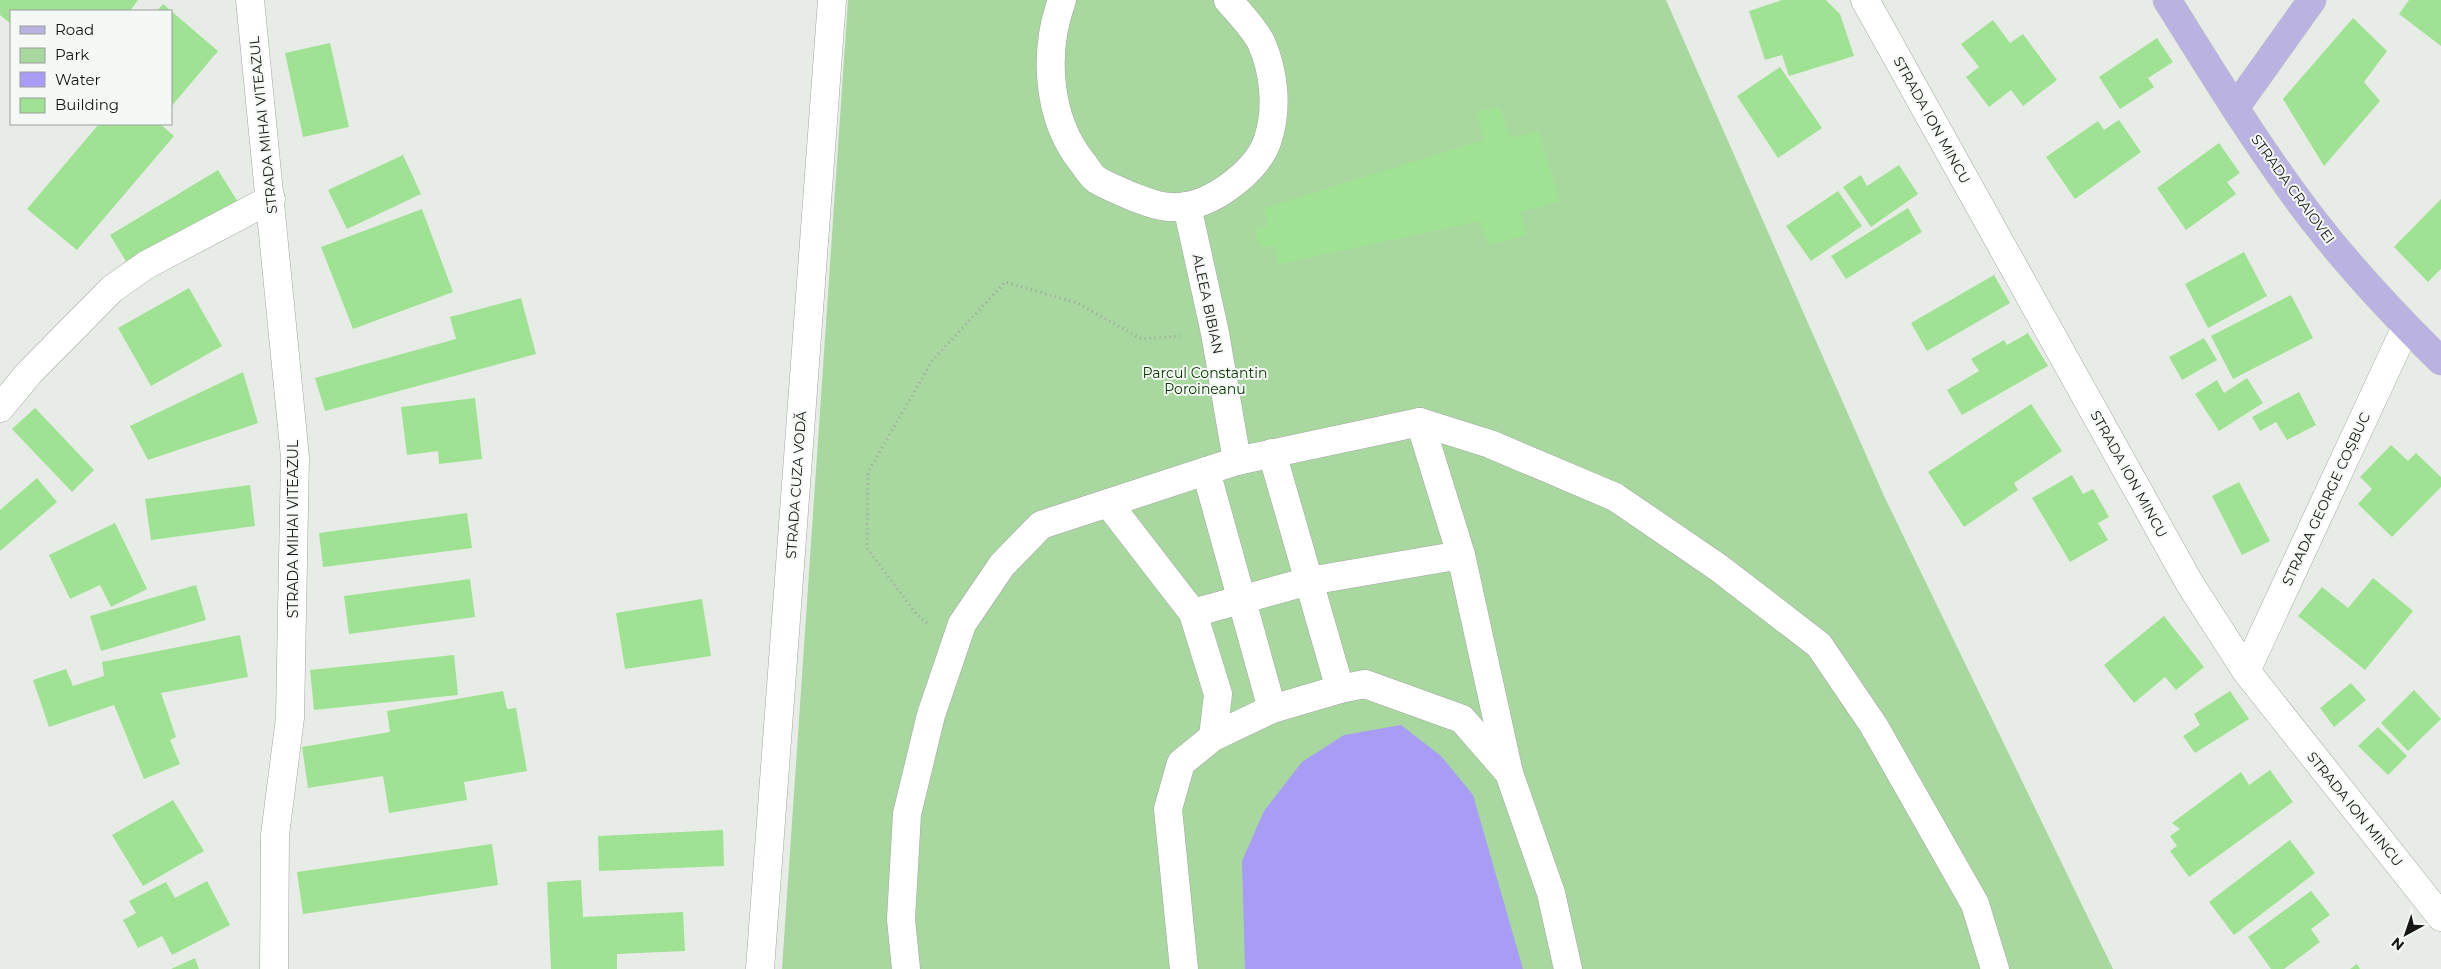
<svg xmlns="http://www.w3.org/2000/svg" width="2441" height="969" font-family="Montserrat,sans-serif">
<style>
.green{fill:#a8d89f}
.water{fill:#a89cf4}
.building{fill:#a0e293}
.lines{fill:none;stroke-linecap:round;stroke-linejoin:round}
.street-casing{stroke:#a3a7a2;stroke-width:29}
.primary-casing{stroke:#c7c7c7;stroke-width:29}
.path{stroke:#a0a39f;stroke-width:3;stroke-dasharray:1 4;stroke-linecap:butt}
.street{stroke:#fff;stroke-width:28}
.primary{stroke:#bab3e2;stroke-width:28}
.labels{text-anchor:middle;dominant-baseline:central;stroke-width:4;stroke-linejoin:round;paint-order:stroke}
.street-label{font-size:14px;fill:#151615;stroke:#f5f9f5}
.park-label{font-size:14px;fill:#093601;stroke:#f5f9f5}
</style>
<rect width="100%" height="100%" fill="#e8ece7"/>
<polygon class="green" points="848,0 1666,0 1885,498 2113,969 782,969"/>
<polygon class="water" points="1401,725 1441,756 1473,795 1523,969 1245,969 1242,861 1264,811 1302,762 1344,735"/>
<g class="building">
<polygon points="0,0 138,0 130,11 11,11 11,24 0,15"/>
<polygon points="1782,0 1826,0 1840,14 1854,56 1789,76 1782,55 1765,60 1749,11"/>
<polygon points="2409,0 2441,0 2441,46 2399,14"/>
<polygon points="163,4 218,51 171,107 171,11 157,11"/>
<polygon points="2353,18 2387,51 2364,82 2380,101 2324,166 2283,99"/>
<polygon points="1993,20 2010,43 2023,34 2057,80 2023,106 2011,90 1989,107 1966,77 1979,67 1961,44"/>
<polygon points="2157,38 2173,62 2148,78 2154,87 2120,109 2099,77"/>
<polygon points="330,43 349,127 303,137 285,53"/>
<polygon points="1780,67 1822,128 1778,158 1737,96"/>
<polygon points="1500,107 1510,138 1538,131 1560,201 1521,212 1526,235 1488,245 1480,221 1279,264 1275,246 1261,248 1255,229 1268,225 1264,208 1484,140 1476,112"/>
<polygon points="2119,120 2141,152 2075,199 2046,157 2098,121 2104,130"/>
<polygon points="99,124 160,124 174,136 77,250 27,209"/>
<polygon points="2219,143 2240,173 2227,182 2236,194 2186,230 2157,188"/>
<polygon points="403,155 421,194 347,229 328,190"/>
<polygon points="1899,165 1918,194 1871,227 1843,187 1861,175 1867,186"/>
<polygon points="218,170 238,202 130,268 110,235"/>
<polygon points="1838,191 1862,226 1811,261 1786,226"/>
<polygon points="2441,199 2441,269 2428,282 2394,247"/>
<polygon points="1908,208 1922,232 1846,279 1831,256"/>
<polygon points="422,209 453,292 353,329 321,247"/>
<polygon points="2244,252 2267,296 2208,328 2185,284"/>
<polygon points="1994,275 2010,303 1927,351 1911,323"/>
<polygon points="189,288 222,346 151,386 118,328"/>
<polygon points="2291,295 2313,338 2233,379 2211,336"/>
<polygon points="521,298 536,354 325,411 315,378 456,339 450,317"/>
<polygon points="2028,333 2048,366 1962,415 1947,390 1979,371 1971,359 2004,340 2007,345"/>
<polygon points="2204,338 2217,360 2182,380 2169,357"/>
<polygon points="243,372 258,423 148,460 130,426"/>
<polygon points="2247,378 2263,403 2219,431 2195,394 2217,380 2224,393"/>
<polygon points="2299,392 2316,425 2287,440 2276,422 2260,431 2252,417"/>
<polygon points="475,398 482,459 439,464 438,451 407,455 401,407"/>
<polygon points="2031,404 2062,451 2014,483 2018,490 1964,527 1928,472"/>
<polygon points="35,408 94,470 72,492 12,429"/>
<polygon points="2391,445 2408,461 2416,453 2441,477 2441,487 2392,537 2358,504 2372,489 2360,477"/>
<polygon points="2072,475 2083,494 2093,489 2109,517 2098,523 2108,540 2070,562 2032,498"/>
<polygon points="37,478 57,502 0,551 0,510"/>
<polygon points="2239,482 2270,541 2242,555 2212,496"/>
<polygon points="250,485 255,526 151,540 145,499"/>
<polygon points="467,513 472,548 323,567 319,533"/>
<polygon points="115,523 147,589 111,607 100,585 70,599 49,555"/>
<polygon points="2373,578 2413,611 2365,670 2298,616 2322,587 2348,608"/>
<polygon points="470,579 475,617 349,634 344,596"/>
<polygon points="196,585 206,620 101,651 90,616"/>
<polygon points="702,599 711,656 625,669 616,613"/>
<polygon points="2164,616 2204,667 2176,690 2165,677 2134,703 2104,665"/>
<polygon points="240,635 248,677 161,693 176,737 170,740 180,764 144,779 114,705 49,727 33,680 66,669 73,686 104,676 102,662"/>
<polygon points="454,655 458,695 314,710 310,670"/>
<polygon points="2351,683 2366,700 2334,727 2320,708"/>
<polygon points="2414,690 2441,719 2408,751 2381,723"/>
<polygon points="503,691 507,709 516,708 527,771 464,782 467,800 389,813 383,776 308,788 302,747 390,732 387,711"/>
<polygon points="2230,691 2249,719 2195,753 2183,736 2200,725 2194,714"/>
<polygon points="2378,727 2407,756 2388,775 2358,746"/>
<polygon points="2270,770 2293,802 2189,877 2170,851 2177,846 2170,836 2180,829 2172,823 2241,772 2249,785"/>
<polygon points="173,800 204,851 143,886 112,835"/>
<polygon points="723,830 724,866 599,871 598,836"/>
<polygon points="2290,840 2315,873 2234,935 2209,902"/>
<polygon points="492,844 498,885 303,914 297,872"/>
<polygon points="581,880 583,917 683,912 685,951 617,954 617,969 551,969 547,882"/>
<polygon points="207,881 230,925 172,955 162,936 138,948 123,920 136,913 129,901 166,882 175,898"/>
<polygon points="2311,891 2330,915 2311,929 2320,942 2284,969 2271,969 2248,937"/>
<polygon points="195,958 199,969 171,969"/>
<polygon points="2357,964 2360,969 2350,969"/>
</g>
<g class="lines">
<defs>
<g id="street">
<polyline points="250,0 295,457 290,718 275,835 274,969"/>
<path d="M1062,0C1043,52 1047,118 1082,162C1087,168 1091,176 1097,180C1107,186 1120,191 1131,196C1149,203 1166,210 1186,206C1217,201 1259,169 1268,139C1278,108 1274,71 1261,42C1253,27 1239,13 1228,0"/>
<polyline points="1865,0 2190,584 2246,671 2441,917"/>
<polyline points="1187,206 1215,333 1237,461"/>
<polyline points="0,408 29,373 112,289 146,265 271,199"/>
<polyline points="1420,422 1461,555"/>
<polyline points="1272,453 1340,689"/>
<polyline points="1108,503 1193,613"/>
<polyline points="2246,671 2406,327"/>
<polyline points="1272,709 1340,689 1365,684 1462,719 1509,773 1551,893 1568,969"/>
<polyline points="1213,737 1218,694 1193,613 1309,581 1461,555 1509,773"/>
<polyline points="760,969 832,0"/>
<polyline points="906,969 901,919 907,814 931,715 962,624 1002,565 1041,525 1206,471"/>
<polyline points="1184,969 1168,809 1181,763 1213,737 1272,709 1206,471 1237,461 1420,422 1490,444 1615,497 1719,568 1819,645 1874,726 1975,904 1995,969"/>
</g>
<g id="primary">
<path d="M2167,0C2214,75 2260,151 2314,221C2353,271 2396,317 2441,361"/>
<polyline points="2235,108 2312,0"/>
</g>
</defs>
<use href="#street" class="street-casing"/>
<use href="#primary" class="primary-casing"/>
<polyline class="path" points="927,623 917,615 867,548 868,472 932,361 1005,282 1077,303 1142,339 1180,336"/>
<use href="#street" class="street"/>
<use href="#primary" class="primary"/>
</g>
<g class="labels">
<g class="street-label">
<text transform="translate(1932 120) rotate(61)">STRADA ION MINCU</text>
<text transform="translate(263 125) rotate(-96)">STRADA MIHAI VITEAZUL</text>
<text transform="translate(2293 189) rotate(54)">STRADA CRAIOVEI</text>
<text transform="translate(1208 304) rotate(78)">ALEEA BIBIAN</text>
<text transform="translate(2129 474) rotate(61)">STRADA ION MINCU</text>
<text transform="translate(796 485) rotate(-86)">STRADA CUZA VODĂ</text>
<text transform="translate(2326 499) rotate(-65)">STRADA GEORGE COȘBUC</text>
<text transform="translate(293 529) rotate(-90)">STRADA MIHAI VITEAZUL</text>
<text transform="translate(2355 809) rotate(51)">STRADA ION MINCU</text>
</g>
<g class="park-label">
<text x="1205" y="373">Parcul Constantin<tspan x="1205" dy="16">Poroineanu</tspan></text>
</g>
</g>
<rect x="10" y="10" width="162" height="115" fill="#f5f9f5" stroke="#9b9e9b"/>
<rect x="20" y="26" width="25" height="8" fill="#bab3e2" stroke="#9b9e9b"/>
<text x="55" y="35" font-size="15" fill="#151615">Road</text>
<rect x="20" y="48" width="25" height="15" fill="#a8d89f" stroke="#9b9e9b"/>
<text x="55" y="60" font-size="15" fill="#151615">Park</text>
<rect x="20" y="72" width="25" height="15" fill="#a89cf4" stroke="#9b9e9b"/>
<text x="55" y="85" font-size="15" fill="#151615">Water</text>
<rect x="20" y="98" width="25" height="15" fill="#a0e293" stroke="#9b9e9b"/>
<text x="55" y="110" font-size="15" fill="#151615">Building</text>
<g transform="translate(2406 934) rotate(220)" stroke="#f5f9f5" stroke-width="4" paint-order="stroke">
<path d="M0-4L9 19L0 12L-9 19Z" fill="#151615"/>
<text y="-8" font-size="14" font-weight="bold" text-anchor="middle" fill="#151615">N</text>
</g>
</svg>
